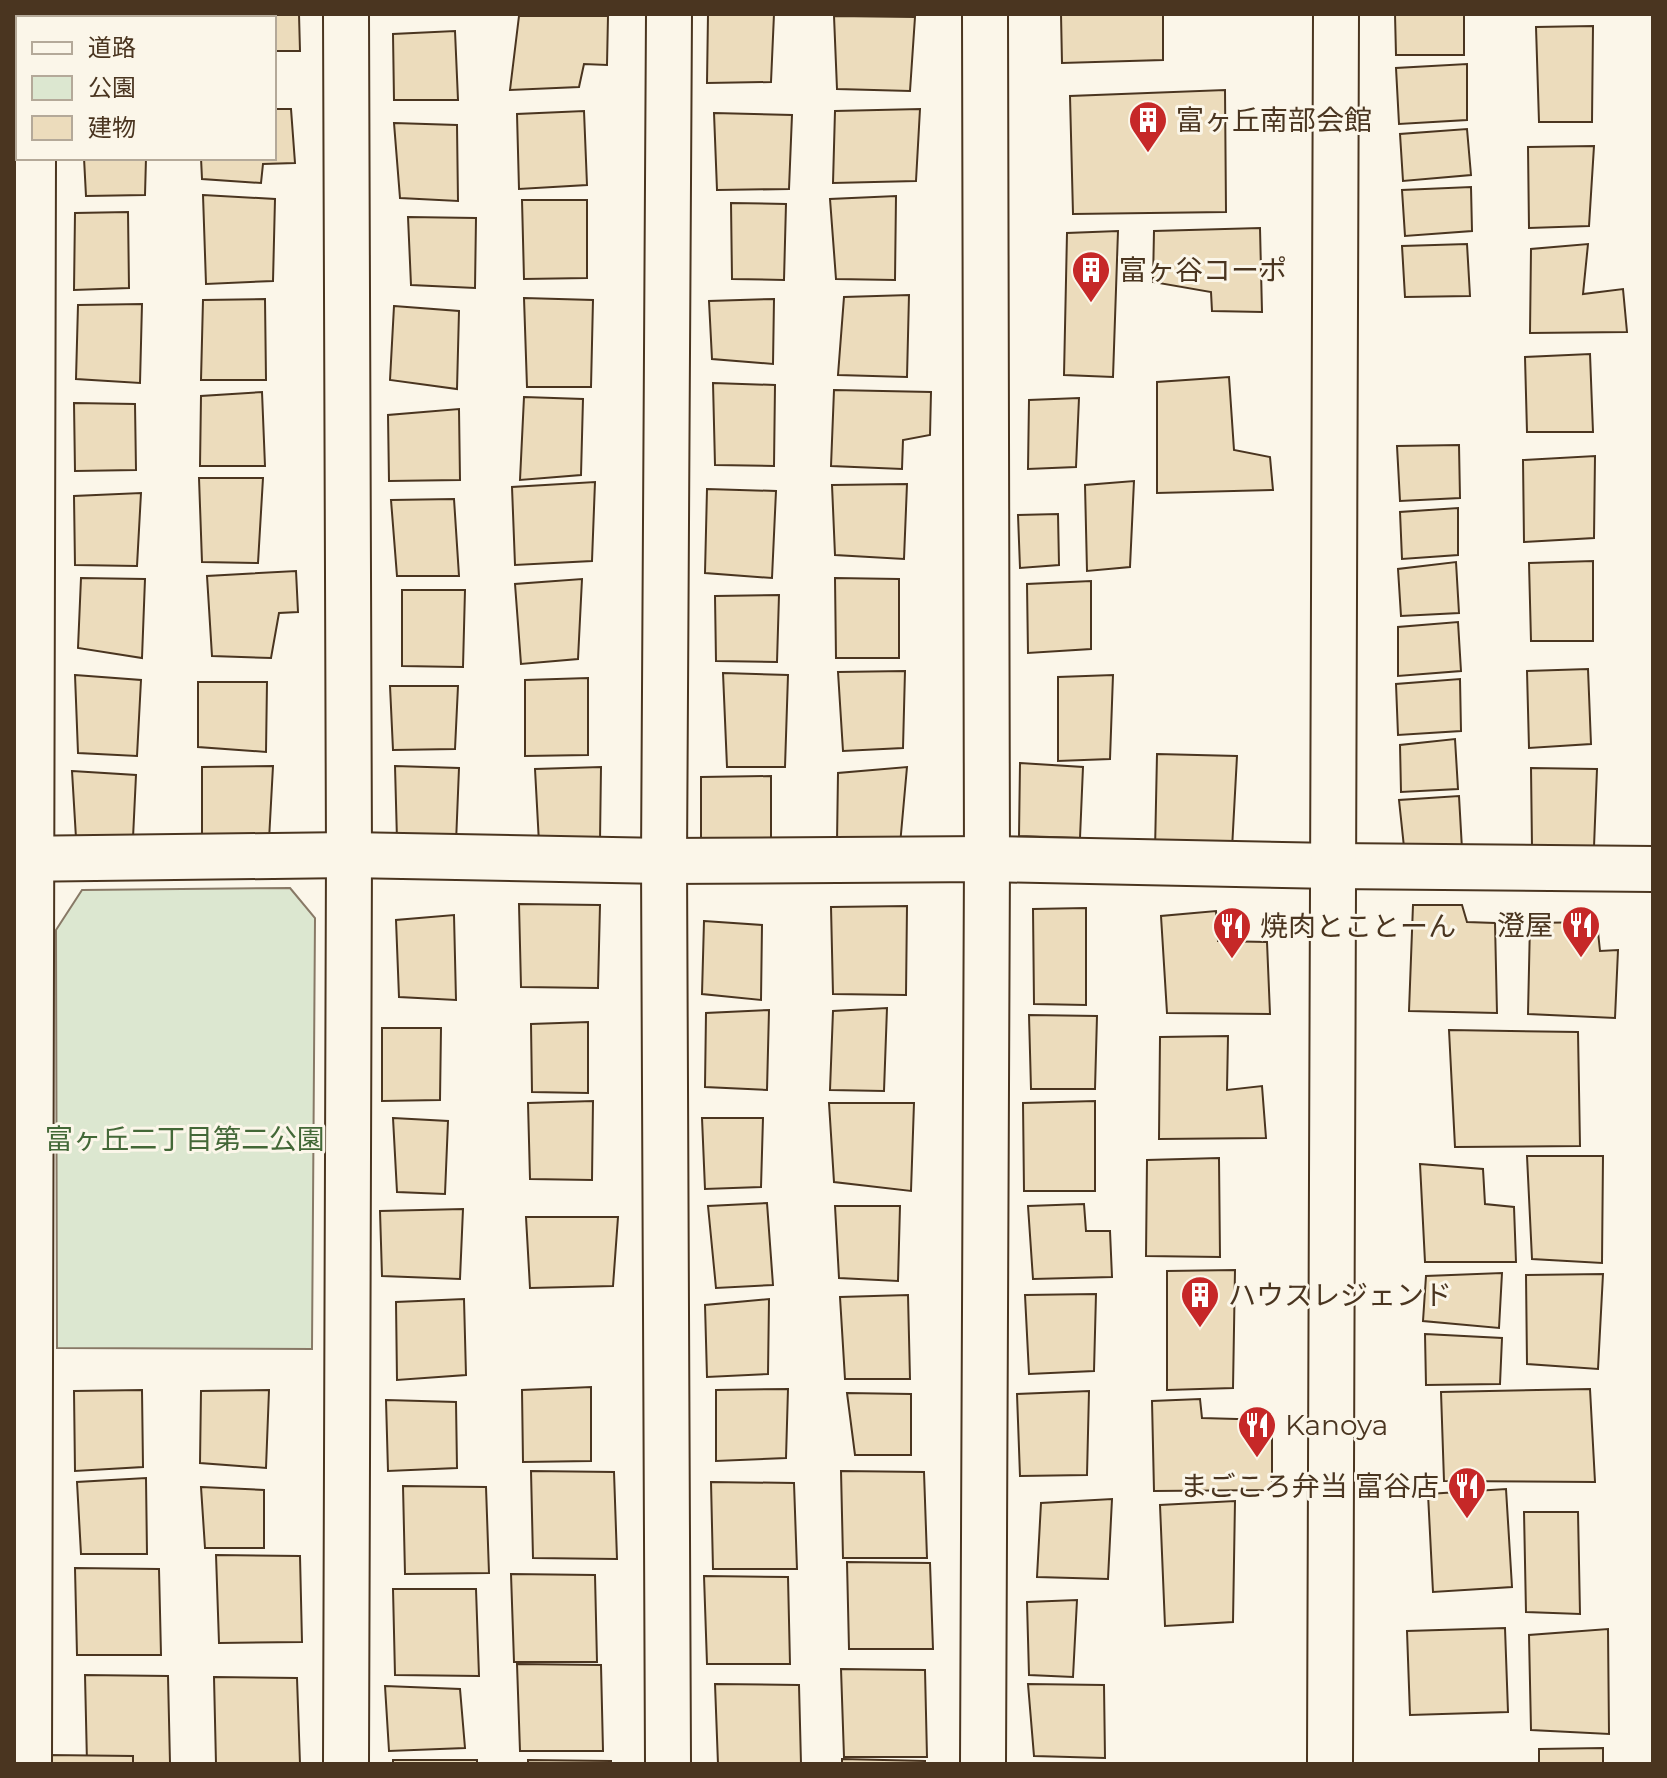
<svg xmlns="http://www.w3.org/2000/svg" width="1667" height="1778" font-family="Montserrat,'Noto Sans JP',sans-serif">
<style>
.green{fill:#dce7d0;stroke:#887966;stroke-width:2}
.building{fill:#ecdcbc;stroke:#4a3520;stroke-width:2}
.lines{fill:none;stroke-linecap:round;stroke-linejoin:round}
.minor-casing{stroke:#4a3520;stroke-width:48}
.minor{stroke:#fbf6e9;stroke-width:44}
.labels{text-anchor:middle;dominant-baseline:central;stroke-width:6;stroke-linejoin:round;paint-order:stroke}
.poi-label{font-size:28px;fill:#4a3520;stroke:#fbf6e9;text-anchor:start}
.park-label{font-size:28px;fill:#436837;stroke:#fbf6e9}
</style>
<rect width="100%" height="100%" fill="#fbf6e9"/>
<polygon class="green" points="290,888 315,918 312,1349 57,1348 56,930 82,890"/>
<g class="building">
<polygon points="207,14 299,14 300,51 274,51 274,18 207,18"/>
<polygon points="708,14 774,14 771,82 707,83"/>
<polygon points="1061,14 1163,14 1163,60 1062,63"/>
<polygon points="1395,14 1464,14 1464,55 1396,55"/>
<polygon points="519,16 608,16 607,65 584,64 579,87 510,90"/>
<polygon points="834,16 915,17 910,91 837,89"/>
<polygon points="1593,26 1592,122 1539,122 1536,27"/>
<polygon points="455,31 458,100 394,100 393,34"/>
<polygon points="1467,64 1467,120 1399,124 1396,68"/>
<polygon points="1225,90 1226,212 1073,214 1070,96"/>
<polygon points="274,109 291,109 295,163 263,164 261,183 202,179 201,158 274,158"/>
<polygon points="920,109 916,181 833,183 835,111"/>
<polygon points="584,111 587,185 519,189 517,114"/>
<polygon points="714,113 792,115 789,189 717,190"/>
<polygon points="394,123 457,125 458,201 400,198"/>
<polygon points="1467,129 1471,175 1403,181 1400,134"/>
<polygon points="1594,146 1589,226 1529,228 1528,147"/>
<polygon points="84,158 146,158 145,195 86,196"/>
<polygon points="1471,187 1472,231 1405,236 1402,190"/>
<polygon points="203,195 275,199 273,281 206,284"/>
<polygon points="896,196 895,280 836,279 830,199"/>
<polygon points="522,200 587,200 587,278 524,279"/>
<polygon points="731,203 786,204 784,280 732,279"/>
<polygon points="128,212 129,288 74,290 75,213"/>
<polygon points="408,217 476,218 475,288 411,285"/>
<polygon points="1260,228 1262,312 1212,311 1211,292 1153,282 1154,231"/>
<polygon points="1118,231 1113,377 1064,375 1067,233"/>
<polygon points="1467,244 1470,296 1405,297 1402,246"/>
<polygon points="1588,244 1583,294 1623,289 1627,332 1530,333 1531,249"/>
<polygon points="909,295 907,377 838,375 844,297"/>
<polygon points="524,298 593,300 591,387 527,387"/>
<polygon points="265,299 266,380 201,380 203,300"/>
<polygon points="774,299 773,364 712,359 709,301"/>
<polygon points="142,304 140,383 76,379 78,305"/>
<polygon points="394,306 459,311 457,389 390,380"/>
<polygon points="1590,354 1593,432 1527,432 1525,357"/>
<polygon points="1229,377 1234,450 1270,457 1273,490 1157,493 1157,382"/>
<polygon points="713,383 775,385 774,466 715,465"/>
<polygon points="834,390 931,392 930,435 903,440 902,469 831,466"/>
<polygon points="262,392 265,466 200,466 201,396"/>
<polygon points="524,397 583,399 581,475 520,480"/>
<polygon points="1079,398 1076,467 1028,469 1029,400"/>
<polygon points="74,403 135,404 136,470 75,471"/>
<polygon points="459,409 460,480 389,481 388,415"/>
<polygon points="1459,445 1460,498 1400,501 1397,446"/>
<polygon points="1595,456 1594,538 1524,542 1523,460"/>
<polygon points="199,478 263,478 258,563 202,562"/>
<polygon points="1134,481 1130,567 1087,571 1085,485"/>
<polygon points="595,482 592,561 515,565 512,487"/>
<polygon points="907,484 904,559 835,555 832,485"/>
<polygon points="707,489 776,491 772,578 705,573"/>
<polygon points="141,493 137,566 75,565 74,496"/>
<polygon points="454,499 459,576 397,576 391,500"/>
<polygon points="1458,508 1458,555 1402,559 1400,512"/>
<polygon points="1058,514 1059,565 1020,568 1018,515"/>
<polygon points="1593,561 1593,641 1531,641 1529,563"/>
<polygon points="1456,562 1459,613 1401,616 1398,569"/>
<polygon points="296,571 298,612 279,613 271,658 212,656 207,576"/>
<polygon points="81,578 145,579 142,658 78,648"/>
<polygon points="835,578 899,579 899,658 836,658"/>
<polygon points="582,579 578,659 521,664 515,584"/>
<polygon points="1091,581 1091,649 1028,653 1027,584"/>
<polygon points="402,590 465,590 463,667 402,666"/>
<polygon points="779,595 777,662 716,661 715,596"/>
<polygon points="1458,622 1461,671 1398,676 1398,627"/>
<polygon points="1588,669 1591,744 1529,748 1527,671"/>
<polygon points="905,671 903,748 843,751 838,672"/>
<polygon points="723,673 788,675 785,767 727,767"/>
<polygon points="75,675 141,680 137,756 78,753"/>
<polygon points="1113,675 1110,759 1058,761 1058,677"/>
<polygon points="588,678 588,755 525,756 525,680"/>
<polygon points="1460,679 1461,731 1398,735 1396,684"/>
<polygon points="198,682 267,682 266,752 198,747"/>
<polygon points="390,686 458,686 455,749 393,750"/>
<polygon points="1455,739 1458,789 1401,792 1400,745"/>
<polygon points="1157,754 1237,756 1232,849 1155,851"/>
<polygon points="1020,763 1083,767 1080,838 1019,836"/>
<polygon points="273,766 269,840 202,834 202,767"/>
<polygon points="395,766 459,768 456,843 397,840"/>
<polygon points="601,767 600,841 539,843 535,769"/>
<polygon points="907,767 900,845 837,842 838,773"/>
<polygon points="1531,768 1597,769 1594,847 1532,847"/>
<polygon points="72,771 136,775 133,838 76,838"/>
<polygon points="771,776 771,845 701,847 701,777"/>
<polygon points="1459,796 1462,849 1404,847 1399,800"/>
<polygon points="519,904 600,905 598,988 521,987"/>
<polygon points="1413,905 1462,905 1467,922 1495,923 1497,1013 1409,1011"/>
<polygon points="907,906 906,995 833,994 831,907"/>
<polygon points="1086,908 1086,1005 1034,1004 1033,909"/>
<polygon points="1216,911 1218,941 1267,942 1270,1014 1167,1013 1161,916"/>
<polygon points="454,915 456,1000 399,997 396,920"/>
<polygon points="704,921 762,925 761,1000 702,994"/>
<polygon points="1597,922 1600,951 1618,950 1615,1018 1528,1014 1530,923"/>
<polygon points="887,1008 884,1091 830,1090 833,1011"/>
<polygon points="769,1010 767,1090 705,1087 706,1013"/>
<polygon points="1029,1015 1097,1016 1095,1089 1031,1089"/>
<polygon points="588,1022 588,1093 532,1092 531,1024"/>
<polygon points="382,1028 441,1028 440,1100 382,1101"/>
<polygon points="1449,1030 1578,1032 1580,1146 1455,1147"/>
<polygon points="1228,1036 1227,1090 1262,1086 1266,1138 1159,1139 1160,1037"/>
<polygon points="593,1101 592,1180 530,1179 528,1103"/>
<polygon points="1095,1101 1095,1191 1024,1191 1023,1103"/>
<polygon points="829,1103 914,1103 911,1191 834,1182"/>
<polygon points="393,1118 448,1121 445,1194 397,1192"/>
<polygon points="702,1118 763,1118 761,1187 705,1189"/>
<polygon points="1527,1156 1603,1156 1602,1263 1532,1259"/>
<polygon points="1219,1158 1220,1257 1146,1256 1147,1160"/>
<polygon points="1420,1164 1483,1169 1485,1204 1514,1207 1516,1262 1425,1262"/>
<polygon points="767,1203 773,1285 716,1288 708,1206"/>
<polygon points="1084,1204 1086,1231 1110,1231 1112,1277 1033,1279 1028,1206"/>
<polygon points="835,1206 900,1206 898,1281 839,1278"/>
<polygon points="463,1209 460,1279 382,1276 380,1211"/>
<polygon points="526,1217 618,1217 613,1286 530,1288"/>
<polygon points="1235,1270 1233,1388 1167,1390 1167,1271"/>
<polygon points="1502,1273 1499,1328 1423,1321 1426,1276"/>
<polygon points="1603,1274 1598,1369 1527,1364 1526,1275"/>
<polygon points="1096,1294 1094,1371 1029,1374 1025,1295"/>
<polygon points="908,1295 910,1379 845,1379 840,1297"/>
<polygon points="464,1299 466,1375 397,1380 396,1302"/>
<polygon points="769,1299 768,1374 707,1377 705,1305"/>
<polygon points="1425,1334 1502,1338 1500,1384 1426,1385"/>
<polygon points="591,1387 591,1461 523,1462 522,1390"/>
<polygon points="788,1389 786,1458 716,1461 716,1390"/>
<polygon points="1590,1389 1595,1482 1444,1481 1441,1392"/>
<polygon points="142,1390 143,1467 75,1471 74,1391"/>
<polygon points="269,1390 266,1468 200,1463 201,1391"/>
<polygon points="1089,1391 1087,1475 1020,1476 1017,1394"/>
<polygon points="847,1393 911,1394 911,1455 855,1455"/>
<polygon points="1200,1399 1202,1418 1272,1420 1272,1490 1154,1491 1152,1401"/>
<polygon points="386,1400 456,1402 457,1468 388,1471"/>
<polygon points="531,1471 614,1472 617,1559 533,1558"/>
<polygon points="841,1471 924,1472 927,1558 843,1558"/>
<polygon points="146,1478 147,1554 81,1554 77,1482"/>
<polygon points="711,1482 794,1483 797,1569 713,1569"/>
<polygon points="403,1486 486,1487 489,1573 405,1574"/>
<polygon points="201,1487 264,1490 264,1548 205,1548"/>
<polygon points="1506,1489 1512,1587 1433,1592 1428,1494"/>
<polygon points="1112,1499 1108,1579 1037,1577 1041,1503"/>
<polygon points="1235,1501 1233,1622 1165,1626 1160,1505"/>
<polygon points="1524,1512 1578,1512 1580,1614 1526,1612"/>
<polygon points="216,1555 300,1556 302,1642 219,1643"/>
<polygon points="847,1562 930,1563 933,1649 849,1649"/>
<polygon points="75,1568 159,1569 161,1655 77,1655"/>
<polygon points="511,1574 595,1575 597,1662 514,1662"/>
<polygon points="704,1576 788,1577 790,1664 707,1664"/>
<polygon points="393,1589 476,1589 479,1676 395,1675"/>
<polygon points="1077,1600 1073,1677 1029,1675 1027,1602"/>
<polygon points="1505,1628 1508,1712 1410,1715 1407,1631"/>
<polygon points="1608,1629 1609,1734 1531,1730 1529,1635"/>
<polygon points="517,1664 601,1665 603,1751 520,1751"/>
<polygon points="841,1669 925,1670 927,1757 844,1757"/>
<polygon points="85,1675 168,1676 170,1763 87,1763"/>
<polygon points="214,1677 297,1678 300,1764 216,1764"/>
<polygon points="715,1684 799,1685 801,1764 718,1764"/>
<polygon points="1028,1684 1104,1685 1105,1758 1034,1756"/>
<polygon points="385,1686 460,1689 465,1748 389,1751"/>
<polygon points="1603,1748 1603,1764 1539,1764 1539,1749"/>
<polygon points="49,1755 133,1756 133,1764 49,1764"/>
<polygon points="842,1759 925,1761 925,1764 842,1764"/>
<rect x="393" y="1760" width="84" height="4"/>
<polygon points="528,1760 611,1761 611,1764 528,1764"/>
</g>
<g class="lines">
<defs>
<g id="minor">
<polyline points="34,18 34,14"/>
<polyline points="14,859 349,855 664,861 987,859 1333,866 1653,869"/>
<polyline points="29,1764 33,158"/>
<polyline points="346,1764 349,855 346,14"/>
<polyline points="668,1764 664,861 669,14"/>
<polyline points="983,1764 987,859 985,14"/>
<polyline points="1330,1764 1336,14"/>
</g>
</defs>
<use href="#minor" class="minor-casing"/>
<use href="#minor" class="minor"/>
</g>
<defs>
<symbol id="building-pin" viewBox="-11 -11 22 30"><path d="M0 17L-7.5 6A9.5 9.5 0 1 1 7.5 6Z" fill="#c62828" stroke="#fbf6e9"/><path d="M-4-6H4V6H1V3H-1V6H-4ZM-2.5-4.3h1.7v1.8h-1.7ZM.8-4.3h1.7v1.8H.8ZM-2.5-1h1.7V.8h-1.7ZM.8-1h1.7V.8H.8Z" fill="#fff"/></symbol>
<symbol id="restaurant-pin" viewBox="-11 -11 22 30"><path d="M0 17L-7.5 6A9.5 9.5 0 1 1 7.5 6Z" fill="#c62828" stroke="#fbf6e9"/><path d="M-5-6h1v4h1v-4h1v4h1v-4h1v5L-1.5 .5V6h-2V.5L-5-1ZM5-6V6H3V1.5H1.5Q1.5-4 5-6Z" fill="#fff"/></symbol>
</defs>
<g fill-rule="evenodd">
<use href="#building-pin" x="1126" y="98" width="44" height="60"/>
<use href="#building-pin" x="1069" y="248" width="44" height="60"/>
<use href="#restaurant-pin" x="1559" y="903" width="44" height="60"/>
<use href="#restaurant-pin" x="1210" y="904" width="44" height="60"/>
<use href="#building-pin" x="1178" y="1273" width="44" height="60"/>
<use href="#restaurant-pin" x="1235" y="1403" width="44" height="60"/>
<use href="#restaurant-pin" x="1445" y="1464" width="44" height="60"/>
</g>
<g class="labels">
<g class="poi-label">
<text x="1176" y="120">富ヶ丘南部会館</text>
<text x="1119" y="270">富ヶ谷コーポ</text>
<text x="1553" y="925" text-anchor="end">澄屋</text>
<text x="1260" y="926">焼肉とことーん</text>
<text x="1228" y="1295">ハウスレジェンド</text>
<text x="1285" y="1425">Kanoya</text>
<text x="1439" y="1486" text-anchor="end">まごころ弁当 富谷店</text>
</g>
<g class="park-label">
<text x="185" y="1139">富ヶ丘二丁目第二公園</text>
</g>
</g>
<rect width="1667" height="1778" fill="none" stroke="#4a3520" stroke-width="32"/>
<rect x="16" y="16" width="260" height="144" fill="#fbf6e9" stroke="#b4a999" stroke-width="2"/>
<rect x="32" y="42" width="40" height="12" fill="#fbf6e9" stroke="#b4a999" stroke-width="2"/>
<text x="88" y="56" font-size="24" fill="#4a3520">道路</text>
<rect x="32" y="76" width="40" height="24" fill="#dce7d0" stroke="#b4a999" stroke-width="2"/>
<text x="88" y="96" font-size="24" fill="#4a3520">公園</text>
<rect x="32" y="116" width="40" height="24" fill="#ecdcbc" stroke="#b4a999" stroke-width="2"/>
<text x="88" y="136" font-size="24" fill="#4a3520">建物</text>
</svg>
